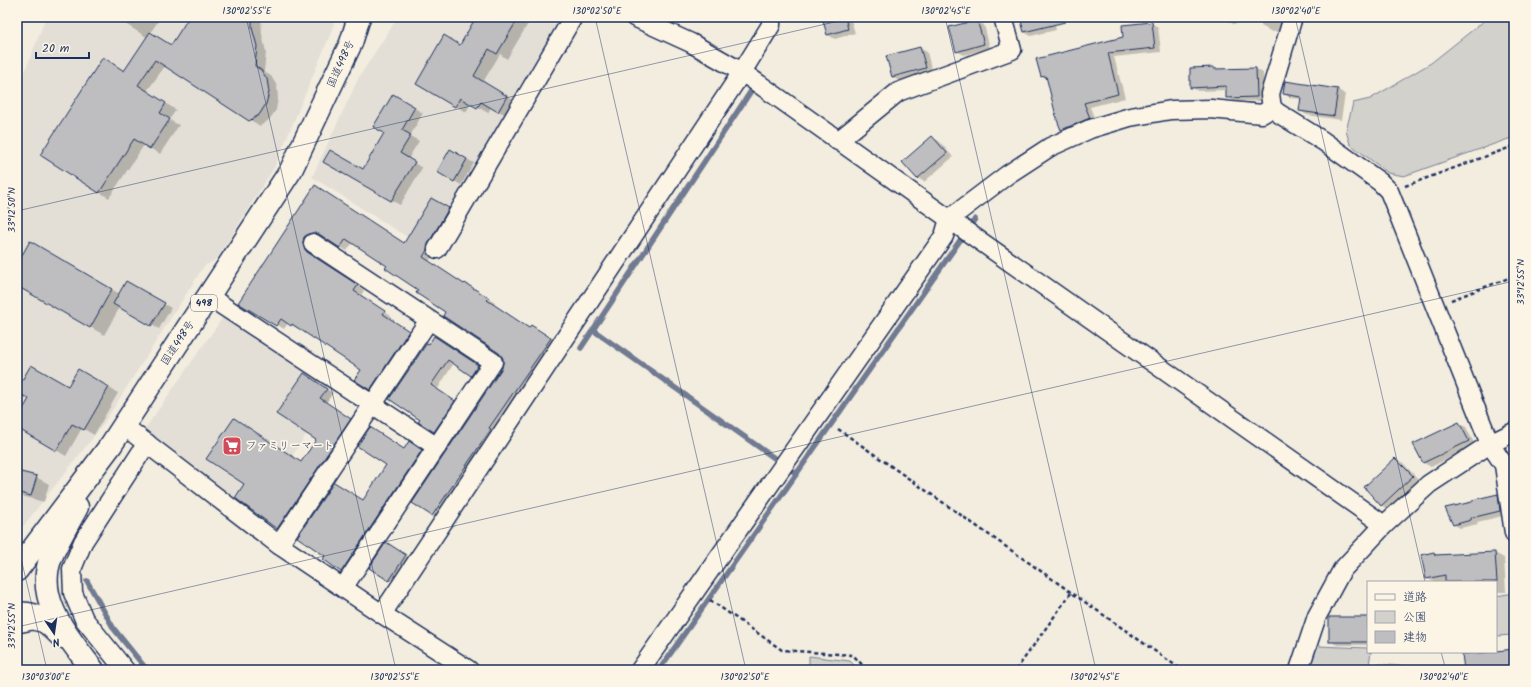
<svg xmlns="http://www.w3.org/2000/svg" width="1531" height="687" font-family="Kalam,'Klee One',sans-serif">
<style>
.built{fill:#e3dfd6}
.green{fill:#d3d1cc;stroke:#778095}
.shadow{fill:#0003}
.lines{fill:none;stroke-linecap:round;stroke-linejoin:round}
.stream{stroke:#707a91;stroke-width:5.5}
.building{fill:#bebec0;stroke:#1b2f5e}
.lane-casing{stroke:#1b2f5e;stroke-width:12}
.street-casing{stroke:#1b2f5e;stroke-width:21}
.highway-casing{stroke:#1b2f5e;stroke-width:25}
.path{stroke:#1b2f5e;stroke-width:2.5;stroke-dasharray:4 3;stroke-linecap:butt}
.lane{stroke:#fcf5e5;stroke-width:9}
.street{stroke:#fcf5e5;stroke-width:18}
.highway{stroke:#fcf5e5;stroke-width:22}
.ticks{fill:none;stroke:#1b2f5e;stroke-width:1;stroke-opacity:0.45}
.labels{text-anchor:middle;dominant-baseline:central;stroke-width:3.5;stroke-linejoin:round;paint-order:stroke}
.shield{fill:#fcf5e5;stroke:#5e6a86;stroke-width:1}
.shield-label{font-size:10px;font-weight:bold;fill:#1b2f5e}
.street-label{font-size:11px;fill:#1b2f5e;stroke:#fcf5e5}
.poi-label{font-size:11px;fill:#1b2f5e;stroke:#fcf5e5;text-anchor:start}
.neatline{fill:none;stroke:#1b2f5e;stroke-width:1.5}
.ticks-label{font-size:10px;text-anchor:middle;fill:#1b2f5e}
</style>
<rect width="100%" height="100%" fill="#f3ede0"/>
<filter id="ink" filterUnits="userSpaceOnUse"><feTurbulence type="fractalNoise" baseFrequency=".025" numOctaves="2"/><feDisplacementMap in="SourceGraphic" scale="8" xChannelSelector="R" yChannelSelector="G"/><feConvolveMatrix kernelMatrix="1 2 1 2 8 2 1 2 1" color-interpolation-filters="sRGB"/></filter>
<g filter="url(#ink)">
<g class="built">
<polygon points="46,17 336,17 330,35 275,166 217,259 204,266 102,426 17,534 17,92"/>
<polygon points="398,17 579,17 439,257 312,177 359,77"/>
<polygon points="223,317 335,389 247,527 135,443"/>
</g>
<g class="green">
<polygon points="1489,17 1514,17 1514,137 1404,176 1388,173 1350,144 1346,131 1353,103 1370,99 1431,63"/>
<polygon points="1514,593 1514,635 1496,636 1496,596"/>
<polygon points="1317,646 1368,648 1368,652 1371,652 1368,670 1308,670"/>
<polygon points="809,656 850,661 859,670 809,670"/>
</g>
<g class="shadow">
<polygon points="114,17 161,17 150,33 172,46 191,17 261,17 262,34 266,52 264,72 271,76 277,86 278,98 276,110 269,120 260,126 165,66 147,91 176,110 169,120 179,125 160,154 144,145 109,198 99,192 148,38"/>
<polygon points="470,17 532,17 507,59 500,54 483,82 517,102 508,116 491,107 488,113 471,103 466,112 417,84 460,46 476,20"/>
<polygon points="823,17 850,17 855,33 835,39 828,35"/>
<polygon points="1021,17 1053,17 1056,30 1031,36 1024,32"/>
<polygon points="1223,17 1291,17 1290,30 1272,32 1261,26 1261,20 1233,24"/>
<polygon points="977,21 984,25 990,48 964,55 957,51"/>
<polygon points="1151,23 1158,27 1161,52 1114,57 1125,98 1090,107 1096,122 1069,134 1062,130 1058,120 1048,80 1042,76 1124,38"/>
<polygon points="920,48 927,52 932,72 899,81 892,77"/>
<polygon points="1214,68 1217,70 1256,69 1263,73 1264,101 1234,101 1227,97 1227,90 1198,91 1191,87"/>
<polygon points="1338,90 1345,94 1341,120 1307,115 1300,111 1301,99 1291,98 1284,94"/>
<polygon points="393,96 423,113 410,136 419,141 408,159 422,168 400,205 324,162 363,170 385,133"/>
<polygon points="932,137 939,141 953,157 924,182 918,178"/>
<polygon points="451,150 474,163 461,185 438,171"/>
<polygon points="316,186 405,244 431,199 455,213 429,262 465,285 472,288 495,303 494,305 530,329 538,330 557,342 439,519 432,515 503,368 503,357 499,352 388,265 353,242 347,251 321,236 315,237 309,247 311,253 314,257 364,290 361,296 391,316 389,318 415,336 377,393 370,389 362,370 299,328 298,329 288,323 284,329 240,302"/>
<polygon points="30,243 120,294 127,283 171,308 159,329 120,307 104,335 17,285 17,266"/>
<polygon points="441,341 484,369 478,378 454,363 437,390 461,405 441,435 434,431 421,419 429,345"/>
<polygon points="78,370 118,393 94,435 82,428 66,456 17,427 17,421 30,399 17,391 68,388"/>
<polygon points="311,379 333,393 326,403 357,423 284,532 236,498 302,463 317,440"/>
<polygon points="1459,423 1466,427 1475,445 1431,467 1424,463 1415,444"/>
<polygon points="416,446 428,454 349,575 342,571 326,555 363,501 405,450"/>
<polygon points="1396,459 1403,463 1419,480 1388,509 1381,505"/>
<polygon points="17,472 36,477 49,484 44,502 17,495"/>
<polygon points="1497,495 1504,499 1507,515 1477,522 1478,524 1460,528 1453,524 1474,503"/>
<polygon points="393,547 412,560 397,584 371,567"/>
<polygon points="1434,553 1439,556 1495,553 1504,558 1506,592 1496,592 1496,582 1434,582 1426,578"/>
<polygon points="1368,618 1368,645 1337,645 1330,641"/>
<polygon points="1377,663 1407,666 1414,670 1377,670"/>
</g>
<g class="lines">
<g class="stream">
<polyline points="593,330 797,474"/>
<polyline points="581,348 751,91"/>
<polyline points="87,581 114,629 147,670"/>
<polyline points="659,670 975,219"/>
</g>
</g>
<g class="building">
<polygon points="189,17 252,17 252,28 257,46 255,66 261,70 267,79 269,92 266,104 259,115 249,121 155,60 138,85 166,103 160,113 170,119 150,149 134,139 99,193 40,155 103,57 124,71 150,32 171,45"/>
<polygon points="476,17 519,17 497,54 489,49 474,76 507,96 498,112 481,102 477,108 460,98 455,107 416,84 444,35 460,45"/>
<polygon points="822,17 845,17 848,29 827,35"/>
<polygon points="1020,17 1064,17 1065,22 1024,32"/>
<polygon points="977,20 984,44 956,52 949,27"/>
<polygon points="1152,22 1155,48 1108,53 1118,94 1084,103 1090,118 1061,130 1057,120 1046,76 1041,77 1036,59 1123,37 1122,25"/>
<polygon points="920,47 926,68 892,77 886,56"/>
<polygon points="1214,67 1214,69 1256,68 1257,97 1226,98 1226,86 1190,88 1190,68"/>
<polygon points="1285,81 1338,89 1334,116 1299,111 1301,97 1283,94"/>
<polygon points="393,94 415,107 402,130 411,135 400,153 415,162 391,201 323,162 330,150 363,169 384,133 373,127"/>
<polygon points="932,136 947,153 917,179 902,162"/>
<polygon points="450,149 467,159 454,182 437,172"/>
<polygon points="315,185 404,243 431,198 449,208 428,244 427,250 423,257 464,284 465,283 489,298 487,300 529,328 531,325 551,338 489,428 491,429 432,516 412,503 502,368 503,363 503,358 499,353 443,316 445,312 416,293 418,290 385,268 387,266 346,239 340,248 319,234 313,233 308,234 304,237 303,243 304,248 307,252 358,285 354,291 385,311 383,314 409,331 370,390 354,380 361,370 292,324 291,326 281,319 276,326 238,303"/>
<polygon points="30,241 112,289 90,328 17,286 17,264"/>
<polygon points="126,281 165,303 151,326 113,304"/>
<polygon points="434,336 478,365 471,376 448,360 431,385 455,401 434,432 418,422 420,420 389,399 427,343 429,344"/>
<polygon points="31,365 68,386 78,369 109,387 84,430 72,424 56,451 17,428 17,419 29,399 17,392 17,389"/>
<polygon points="304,373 327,389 320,398 351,419 277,529 235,498 244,484 206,459 234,418 301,462 316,440 276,414"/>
<polygon points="1459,422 1469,441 1423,463 1413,444"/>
<polygon points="370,427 404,449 409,441 422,450 341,572 323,559 325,556 297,537 334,482 363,500 386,465 357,446"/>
<polygon points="1395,458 1413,476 1381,506 1364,487"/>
<polygon points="17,471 37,476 31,496 17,492"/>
<polygon points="1498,494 1500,511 1471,518 1471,520 1453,525 1445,508 1472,502 1472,500"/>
<polygon points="386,542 406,555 389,581 369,568"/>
<polygon points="1434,552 1435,555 1495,552 1497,582 1445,582 1445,575 1426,579 1421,555"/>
<rect x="1329" y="617" width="39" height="25"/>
<polygon points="1514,649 1514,670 1464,670 1462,654 1496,652 1496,651"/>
</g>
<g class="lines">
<defs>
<polyline id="lane" points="17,628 32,625 41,627"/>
<g id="street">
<polyline points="634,17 691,43 742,72 973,236 1384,525"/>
<polyline points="1293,17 1270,94 1272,108 1278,113 1323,141 1380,182 1389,191 1490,444 1504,465 1514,533"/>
<polyline points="838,141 898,92 1012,50 1003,17"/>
<polyline points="313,243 493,362 343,588"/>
<polyline points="437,249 573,17"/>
<polyline points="208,296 437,447"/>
<polyline points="124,426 279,545 382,614 469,670"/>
<polyline points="279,545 429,320"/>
<polyline points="382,614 742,72 771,25 771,17"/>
<polyline points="125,670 84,619 73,593 72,569 83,542 147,443"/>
<polyline points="640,670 944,236 949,219 1007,175 1050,147 1090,129 1130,117 1171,110 1211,109 1262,114 1272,108"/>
<polyline points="1299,670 1317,616 1342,570 1384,525 1429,484 1490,444 1514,432"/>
</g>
<g id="highway">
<path d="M77,507C68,524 58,540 51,557C34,600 69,638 93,670"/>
<polyline points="17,570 111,445 291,170 351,43 359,17"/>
<path d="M17,614C37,611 49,624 62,637"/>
</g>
</defs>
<use href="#lane" class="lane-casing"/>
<use href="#street" class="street-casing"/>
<use href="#highway" class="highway-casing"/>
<g class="path">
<polyline points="1405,186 1514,146"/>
<polyline points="1451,300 1514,276"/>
<polyline points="838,429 1182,670"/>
<polyline points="710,600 782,650 853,655 867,670"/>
<polyline points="1016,670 1071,593"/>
</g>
<use href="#lane" class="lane"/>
<use href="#street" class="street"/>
<use href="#highway" class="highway"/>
</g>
</g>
<path class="ticks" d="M246,17L396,670M595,17L746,670M945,17L1096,670M1295,17L1425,582M17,211L856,17M17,541L47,670M17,627L1514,281M1441,652L1446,670"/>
<defs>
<symbol id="supermarket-square" viewBox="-11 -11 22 22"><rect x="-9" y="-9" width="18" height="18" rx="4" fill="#d1495b" stroke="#fcf5e5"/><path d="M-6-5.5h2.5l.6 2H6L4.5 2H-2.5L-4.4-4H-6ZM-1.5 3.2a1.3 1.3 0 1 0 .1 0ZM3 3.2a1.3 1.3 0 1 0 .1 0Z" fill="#fff"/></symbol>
</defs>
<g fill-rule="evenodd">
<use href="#supermarket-square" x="221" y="435" width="22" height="22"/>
</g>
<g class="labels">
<rect class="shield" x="191" y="295" width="26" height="16" rx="3"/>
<g class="shield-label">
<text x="204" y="303">498</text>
</g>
<g class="street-label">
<text transform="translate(341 64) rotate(-66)">国道498号</text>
<text transform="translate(178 343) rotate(-57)">国道498号</text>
</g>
<g class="poi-label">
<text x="246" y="446">ファミリーマート</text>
</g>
</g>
<rect width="1531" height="687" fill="none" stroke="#fcf5e5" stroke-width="44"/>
<rect x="1367" y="581" width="130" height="72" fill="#fcf5e5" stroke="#a2a6af"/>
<rect x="1375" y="594" width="20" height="6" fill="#fcf5e5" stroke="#a2a6af"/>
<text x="1403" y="601" font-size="12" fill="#1b2f5e">道路</text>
<rect x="1375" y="611" width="20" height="12" fill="#d3d1cc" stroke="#a2a6af"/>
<text x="1403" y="621" font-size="12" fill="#1b2f5e">公園</text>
<rect x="1375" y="631" width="20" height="12" fill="#bebec0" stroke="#a2a6af"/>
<text x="1403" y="641" font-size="12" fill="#1b2f5e">建物</text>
<g transform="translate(54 633) rotate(167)" stroke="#fcf5e5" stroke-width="3" paint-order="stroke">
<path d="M0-3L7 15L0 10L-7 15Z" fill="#1b2f5e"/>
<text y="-6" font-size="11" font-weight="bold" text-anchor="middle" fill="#1b2f5e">N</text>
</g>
<path d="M36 52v6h53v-6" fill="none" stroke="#1b2f5e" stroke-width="2"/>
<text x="42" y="52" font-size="12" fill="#1b2f5e" stroke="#fcf5e5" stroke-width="3" paint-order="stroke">20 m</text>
<rect x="22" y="22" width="1487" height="643" class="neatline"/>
<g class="ticks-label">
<text x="247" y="14">130°02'55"E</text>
<text x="597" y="14">130°02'50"E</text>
<text x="946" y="14">130°02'45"E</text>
<text x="1296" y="14">130°02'40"E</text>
<text transform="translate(11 210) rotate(-90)" y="4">33°12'50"N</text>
<text transform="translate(1520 282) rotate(-90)" y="4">33°12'55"N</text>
<text transform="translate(11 626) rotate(-90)" y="4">33°12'55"N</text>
<text x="46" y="680">130°03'00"E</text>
<text x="395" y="680">130°02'55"E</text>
<text x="745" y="680">130°02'50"E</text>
<text x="1095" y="680">130°02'45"E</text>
<text x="1444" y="680">130°02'40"E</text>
</g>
</svg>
